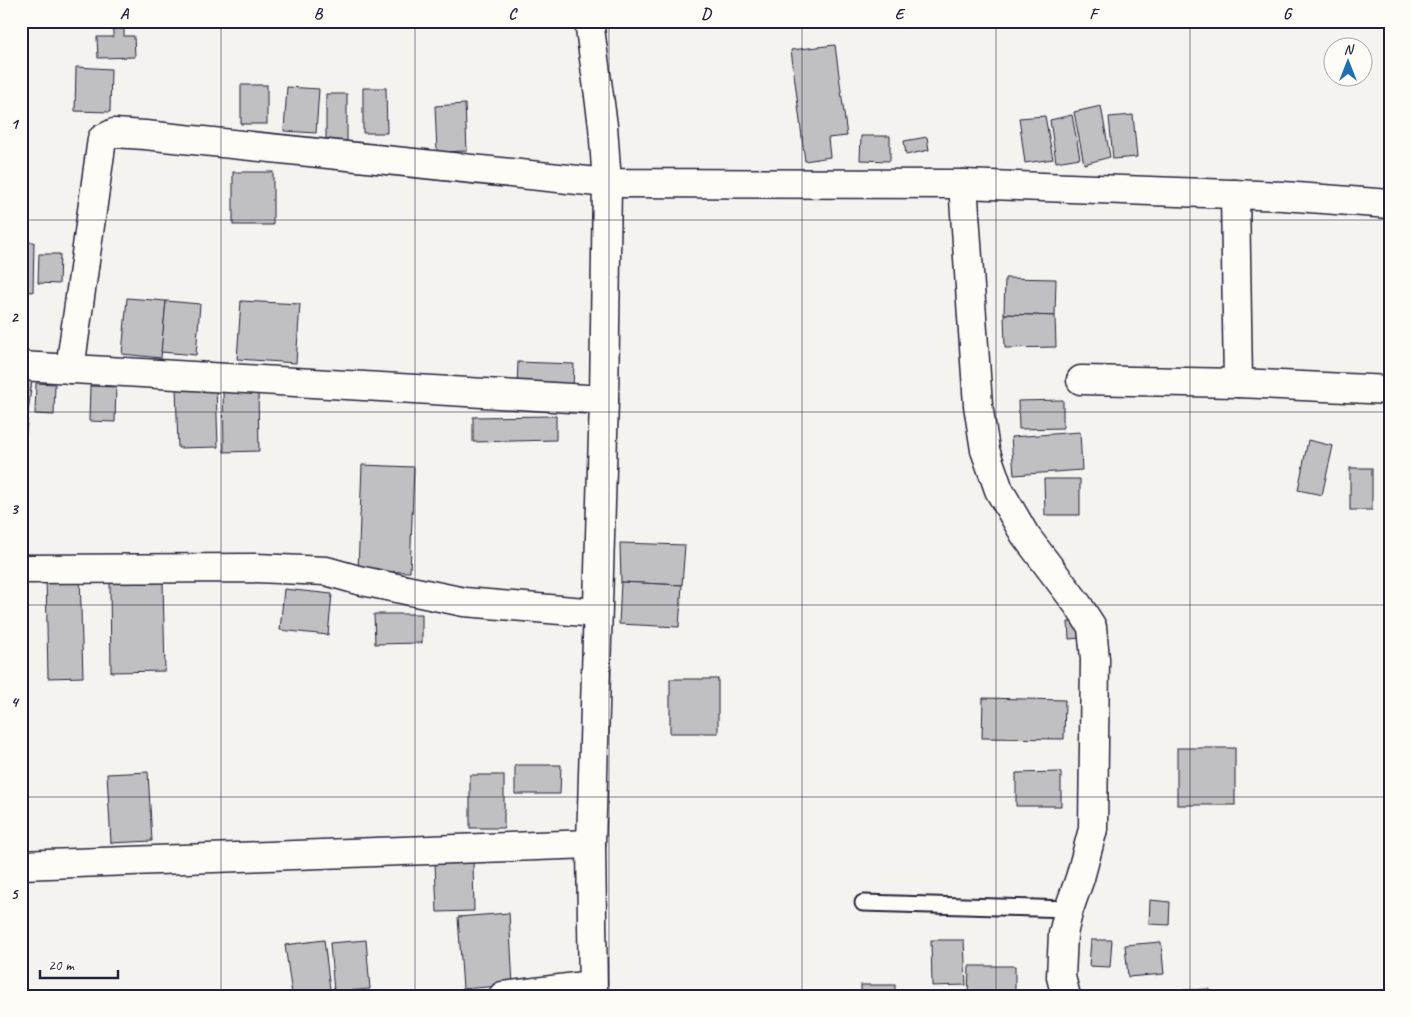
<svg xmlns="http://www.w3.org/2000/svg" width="1411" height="1017" font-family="Caveat,sans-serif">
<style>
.building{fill:#c0bfc2;stroke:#22223b}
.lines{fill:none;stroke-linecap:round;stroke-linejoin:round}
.service-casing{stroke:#22223b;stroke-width:19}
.minor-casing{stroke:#22223b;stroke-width:31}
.service{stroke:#fdfcf7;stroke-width:15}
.minor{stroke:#fdfcf7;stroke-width:28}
.grid{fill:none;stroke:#22223b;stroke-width:1;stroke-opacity:0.55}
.neatline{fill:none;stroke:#22223b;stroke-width:2}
.grid-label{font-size:16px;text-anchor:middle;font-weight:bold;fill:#22223b}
</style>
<rect width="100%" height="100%" fill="#f4f3ef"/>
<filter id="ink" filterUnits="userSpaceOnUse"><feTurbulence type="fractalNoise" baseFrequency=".02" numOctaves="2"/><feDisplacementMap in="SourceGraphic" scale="10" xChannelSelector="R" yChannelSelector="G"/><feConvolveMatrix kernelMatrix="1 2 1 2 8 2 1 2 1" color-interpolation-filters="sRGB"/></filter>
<g filter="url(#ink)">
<g class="building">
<polygon points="113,29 124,29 124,36 134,36 135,57 98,58 97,37 113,37"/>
<polygon points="835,45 847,136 828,138 830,157 805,161 791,50"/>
<polygon points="76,67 111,69 110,112 75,111"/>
<rect x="241" y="85" width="26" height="39"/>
<polygon points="287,87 319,89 316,133 284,131"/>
<polygon points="363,88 386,88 387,133 363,133"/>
<polygon points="326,94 347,94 347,144 326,143"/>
<polygon points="465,104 467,151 437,152 435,106"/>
<polygon points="1101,106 1110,157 1084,164 1074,112"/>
<polygon points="1072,115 1080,158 1056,162 1050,120"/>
<polygon points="1133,115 1137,157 1113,159 1109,117"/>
<polygon points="1045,116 1053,159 1025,163 1019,118"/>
<polygon points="861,136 890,136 890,161 860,160"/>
<polygon points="927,137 929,150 906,155 904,141"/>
<rect x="233" y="172" width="40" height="53"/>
<polygon points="1388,238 1390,238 1390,267 1387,266"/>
<polygon points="21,242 34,242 33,292 21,291"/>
<polygon points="39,254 60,254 59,284 38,283"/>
<polygon points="1005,278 1056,279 1055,316 1004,314"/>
<polygon points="1387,294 1390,294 1390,308 1385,307"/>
<polygon points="127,298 166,301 161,358 122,354"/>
<polygon points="166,301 200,304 196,355 161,352"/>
<polygon points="241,301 300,304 296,363 237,359"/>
<polygon points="1004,314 1055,316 1056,347 1005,348"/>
<polygon points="518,362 574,364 573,389 517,387"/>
<polygon points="21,378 32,379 24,449 21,449"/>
<polygon points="36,383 55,384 54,415 35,414"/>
<polygon points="216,385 218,447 178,448 176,387"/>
<polygon points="90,386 116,387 115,422 89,421"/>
<polygon points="223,389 258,389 259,451 224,452"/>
<polygon points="1063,400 1063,428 1019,429 1018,401"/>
<polygon points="556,416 556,440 473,442 473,417"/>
<polygon points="1080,432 1082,470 1014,475 1011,437"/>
<polygon points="1308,440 1333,446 1322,495 1298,490"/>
<polygon points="362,465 414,467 410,572 358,571"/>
<rect x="1350" y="468" width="22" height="42"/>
<polygon points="1044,479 1080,479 1080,515 1045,515"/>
<polygon points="620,543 685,545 682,585 621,582"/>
<polygon points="80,575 83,677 48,678 46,576"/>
<polygon points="163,582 165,671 111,672 110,583"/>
<polygon points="621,582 682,585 679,627 619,624"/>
<polygon points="284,589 332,594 328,635 280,630"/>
<polygon points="374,614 422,614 422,643 375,644"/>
<polygon points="1068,622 1080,622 1081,638 1069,639"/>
<rect x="670" y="679" width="48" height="54"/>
<polygon points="983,698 1065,700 1064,739 982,738"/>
<rect x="1177" y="748" width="58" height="57"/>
<polygon points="515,765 561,765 560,794 515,794"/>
<polygon points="148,772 152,841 111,843 107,774"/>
<polygon points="1061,772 1061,806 1016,806 1016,773"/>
<rect x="470" y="775" width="34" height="53"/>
<polygon points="473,862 474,911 437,912 435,863"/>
<polygon points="1150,900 1170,902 1169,925 1149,924"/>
<polygon points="509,913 513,985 463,989 458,917"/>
<polygon points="324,940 330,989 292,994 285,945"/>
<polygon points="366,940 370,989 334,992 330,943"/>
<polygon points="931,940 964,940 966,985 932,986"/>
<polygon points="1091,940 1112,940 1110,967 1089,966"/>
<polygon points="1161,942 1164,974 1128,977 1125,945"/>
<polygon points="969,966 1015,966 1015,996 968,996"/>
<rect x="861" y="985" width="34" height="11"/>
<polygon points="1209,989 1209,996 1165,996 1165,991"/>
</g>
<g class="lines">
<defs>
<polyline id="service" points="863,903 1069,909"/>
<g id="minor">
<polyline points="589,21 603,126 607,183 604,400 591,844 593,996"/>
<polyline points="963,184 978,405 985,450 999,490 1025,535 1078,605 1092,627 1095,659 1093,829 1080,878 1069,909 1063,934 1061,977 1066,996"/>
<polyline points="1235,194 1238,383 1390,390"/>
<polyline points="21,366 604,400"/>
<polyline points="70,369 102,139 114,133 145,135 607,183 963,184 1283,196 1390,204"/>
<polyline points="1081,380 1238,383"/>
<polyline points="21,569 256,568 326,571 358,580 464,602 597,613"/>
<polyline points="21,865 591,844"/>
<polyline points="503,996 592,985"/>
</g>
</defs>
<use href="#service" class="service-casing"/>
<use href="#minor" class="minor-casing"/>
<use href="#service" class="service"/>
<use href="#minor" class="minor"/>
</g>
</g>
<path class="grid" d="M221,21V996M415,21V996M609,21V996M802,21V996M996,21V996M1190,21V996M21,220H1390M21,412H1390M21,605H1390M21,797H1390"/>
<rect width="1411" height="1017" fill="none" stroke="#fdfcf7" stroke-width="55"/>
<g transform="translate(1348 62)"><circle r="24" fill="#fdfcf7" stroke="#a5a5ac"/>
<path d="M0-4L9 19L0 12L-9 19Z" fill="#1f6fb2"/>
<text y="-8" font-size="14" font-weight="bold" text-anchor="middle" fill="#22223b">N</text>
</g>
<path d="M40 970v8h78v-8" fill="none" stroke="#22223b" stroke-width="2.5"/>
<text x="48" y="970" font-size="15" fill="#22223b" stroke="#fdfcf7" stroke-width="4" paint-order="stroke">20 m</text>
<rect x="28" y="28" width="1356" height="962" class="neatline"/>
<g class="grid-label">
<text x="124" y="19">A</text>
<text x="318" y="19">B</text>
<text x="512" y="19">C</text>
<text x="706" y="19">D</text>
<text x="899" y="19">E</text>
<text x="1093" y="19">F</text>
<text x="1287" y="19">G</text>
<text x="14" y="129">1</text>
<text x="14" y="322">2</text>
<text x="14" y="514">3</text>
<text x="14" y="707">4</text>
<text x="14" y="899">5</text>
</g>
</svg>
